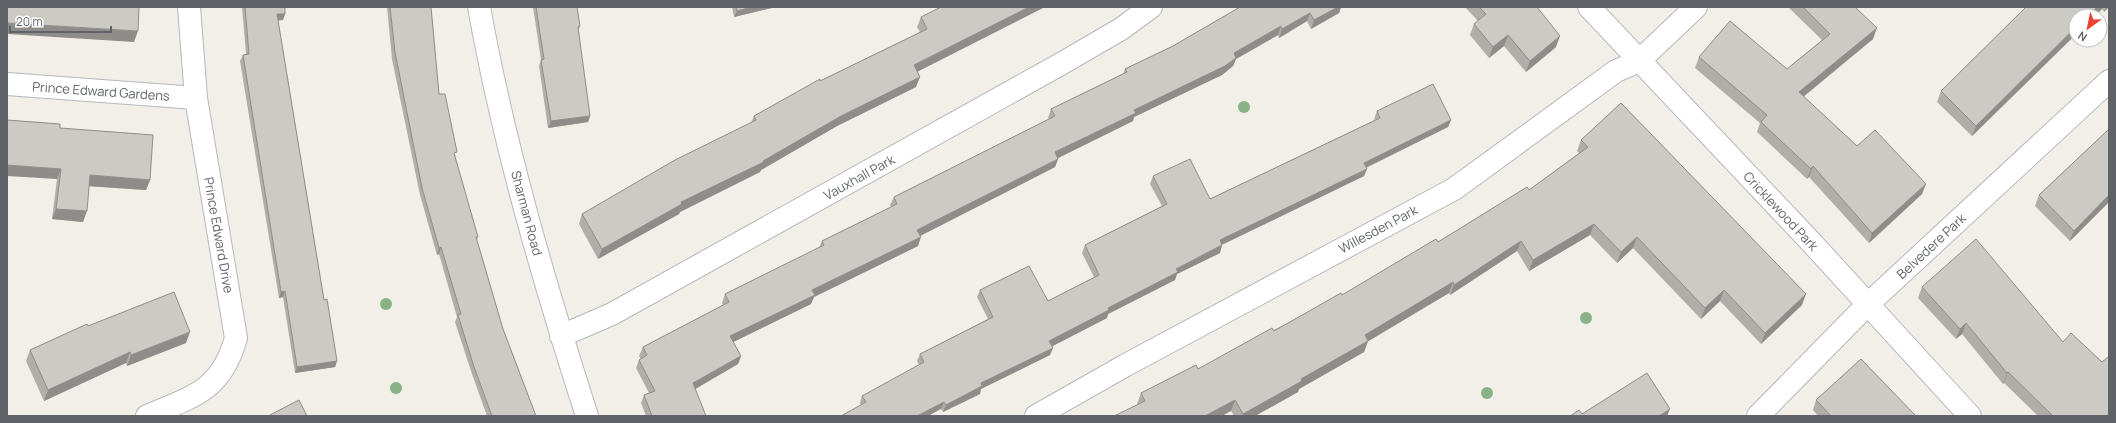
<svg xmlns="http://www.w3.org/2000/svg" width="2116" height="423" font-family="Manrope,sans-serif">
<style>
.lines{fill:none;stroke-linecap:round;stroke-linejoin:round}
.minor-casing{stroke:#b5b8bc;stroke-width:24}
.minor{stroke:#fff;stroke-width:22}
.tree{fill:#89b387}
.wall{fill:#afaea9}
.shaded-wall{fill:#8f8d8a}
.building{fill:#cccac5;stroke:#8f8d8a}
.labels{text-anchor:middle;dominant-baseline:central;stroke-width:3;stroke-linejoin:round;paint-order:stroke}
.street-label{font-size:13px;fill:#5f6368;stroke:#fff}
</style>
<rect width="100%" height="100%" fill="#f1efe8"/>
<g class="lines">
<defs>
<g id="minor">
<path d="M479,7C504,146 544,282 587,416"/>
<polyline points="1589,7 1811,242 1970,416"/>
<polyline points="7,84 196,98"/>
<polyline points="561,336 612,314 1059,65 1121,29 1151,7"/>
<path d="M147,416C194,396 221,391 236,338L196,98L189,7"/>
<polyline points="1036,416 1126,365 1454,189 1616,71 1639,61 1696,7"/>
<polyline points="1758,416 1867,305 2109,81"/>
</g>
</defs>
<use href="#minor" class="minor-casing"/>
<use href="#minor" class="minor"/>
</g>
<g class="tree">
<circle cx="1244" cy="107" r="6"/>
<circle cx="386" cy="304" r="6"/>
<circle cx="1586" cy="318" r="6"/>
<circle cx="396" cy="388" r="6"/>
<circle cx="1487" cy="393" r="6"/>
</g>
<g class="wall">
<polygon points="242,7 285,7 285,14 283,20 278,20 324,300 337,361 335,367 295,373 283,297 279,298 240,61 243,55 246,54"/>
<polygon points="387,7 431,7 439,94 455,157 478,237 477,240 503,329 536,416 487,416 472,374 455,322 457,317 439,254 437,255 420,195 392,59"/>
<polygon points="533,7 577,7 580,26 578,32 590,116 588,122 548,128 539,66 541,60"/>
<polygon points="732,7 776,7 734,17"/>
<polygon points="941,7 918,72 916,87 837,126 761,170 760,172 680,212 679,214 598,259 579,224 582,214 751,123 754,116 820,81 920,32 917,27 921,17"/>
<polygon points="1240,7 1341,7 1339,13 1311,29 1307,21 1279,38 1278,35 1236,59 1233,66 1222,75 1134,117 1133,121 1058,158 1058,159 1055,167 920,236 918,246 814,297 811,304 733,342 741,356 738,364 695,389 706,416 646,416 641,403 644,395 649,393 636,368 639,360 641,359 639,356 643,347 723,305 722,303 725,294 819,248 822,241 891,207 890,205 894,197 1049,119 1048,118 1051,109 1123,74 1125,69 1173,46"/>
<polygon points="1465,7 1537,7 1556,47 1526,72 1504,46 1489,58 1470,35 1474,24 1478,21"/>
<polygon points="1788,7 1857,7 1856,8 1873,39 1803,96 1857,146 1922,194 1869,243 1809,177 1807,179 1757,132 1760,123 1695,68 1699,57 1787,69 1822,40"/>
<polygon points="2026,7 2109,7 2104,12 2102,9 1972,136 1937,102 1941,91"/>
<polygon points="1377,111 1451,120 1448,127 1366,168 1367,169 1364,176 1222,245 1220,253 1177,274 1175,280 1108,314 1107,318 1052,346 1050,355 981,389 980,394 943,412 941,409 861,405 860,403 862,396 919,365 917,361 920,354 988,319 977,297 980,290 1048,301 1094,277 1082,253 1085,245 1162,206 1150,184 1153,176 1210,199 1375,120 1374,119"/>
<polygon points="60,128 150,180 146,190 89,186 83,222 52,219 57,179"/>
<polygon points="2109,129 2109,205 2108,203 2070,241 2035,206 2039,195"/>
<polygon points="1581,140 1802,305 1761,344 1720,301 1701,319 1633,248 1617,263 1590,235 1529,271 1517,251 1450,295 1449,293 1368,341 1364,352 1299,389 1298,392 1255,416 1234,416 1231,411 1137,404 1141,393 1198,369 1342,295 1438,242 1529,190 1579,153 1577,151"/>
<polygon points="1922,287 2063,342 2102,362 2109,416 2038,416 2004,383 2003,384 1962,334 1956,339 1918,298"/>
<polygon points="88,326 186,343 127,366 126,363 44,401 26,361 30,350"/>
<polygon points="1816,400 1916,416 1818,416 1813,410"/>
</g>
<g class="shaded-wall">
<polygon points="752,7 776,7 734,17 737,11"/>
<polygon points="1029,7 1045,7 911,75 914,65"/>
<polygon points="1338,7 1341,7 1339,13 1311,29 1314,20"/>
<polygon points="2097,7 2102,7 2102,9 2095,16 2088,16"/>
<polygon points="2106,7 2109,7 2104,12"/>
<polygon points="1310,13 1307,21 1279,38 1282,29"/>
<polygon points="277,14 285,14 283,20 275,21"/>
<polygon points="7,23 138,31 134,42 7,34"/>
<polygon points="1281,26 1278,35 1236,59 1233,66 1222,75 1134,117 1133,121 1052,161 1055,152 1134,110"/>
<polygon points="2076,27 2076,34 1972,136 1976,126"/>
<polygon points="1877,28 1873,39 1796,103 1799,92"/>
<polygon points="1508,35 1504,46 1489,58 1493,47"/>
<polygon points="1560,36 1556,47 1526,72 1530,61"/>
<polygon points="920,77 916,87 837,126 761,170 760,172 680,212 679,214 598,259 602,249 681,202 763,161 841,116"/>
<polygon points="590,116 588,122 548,128 551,121"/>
<polygon points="1451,120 1448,127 1361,170 1364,163"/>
<polygon points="1058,159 1055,167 914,239 917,230"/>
<polygon points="7,165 61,169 57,179 7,176"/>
<polygon points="1813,166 1809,177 1807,179 1811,169"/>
<polygon points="1367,169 1364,176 1217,247 1220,240"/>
<polygon points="90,175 150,180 146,190 86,186"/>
<polygon points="1926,184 1922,194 1869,243 1872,233"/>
<polygon points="2109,195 2109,200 2108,203 2070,241 2074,231"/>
<polygon points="56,209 87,211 83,222 52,219"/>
<polygon points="1594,224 1590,235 1529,271 1533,260"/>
<polygon points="921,237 918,246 814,297 811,304 727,345 730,336 812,290"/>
<polygon points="1637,237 1633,248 1617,263 1621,252"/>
<polygon points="1521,241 1517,251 1450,295 1454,285"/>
<polygon points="1222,245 1220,253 1177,274 1175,280 1108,314 1107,318 1047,349 1049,341 1108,308 1176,269"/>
<polygon points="441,247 439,254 437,255 439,248"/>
<polygon points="1453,282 1449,293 1367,342 1368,341 1364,352 1299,389 1298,392 1255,416 1242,416 1243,414 1301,379 1365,335"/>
<polygon points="1724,290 1720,301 1701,319 1705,308"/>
<polygon points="285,291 283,297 279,298 281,292"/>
<polygon points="1806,294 1802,305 1761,344 1765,333"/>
<polygon points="1966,323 1962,334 1956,339 1960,329"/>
<polygon points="190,332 186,343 127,366 131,355"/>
<polygon points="1053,348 1050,355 981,389 980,394 943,412 946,405 981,383"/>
<polygon points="130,352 126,363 44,401 48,390"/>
<polygon points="741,356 738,364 690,392 693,383"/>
<polygon points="337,361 335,367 295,373 297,367"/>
<polygon points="2008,372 2004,383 2003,384 2007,373"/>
<polygon points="1235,400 1231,411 1222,416 1205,416"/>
<polygon points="944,402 941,409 928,416 917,416"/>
<polygon points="1670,409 1667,416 1659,416"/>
</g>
<g class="building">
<polygon points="7,7 139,7 138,31 7,23"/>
<polygon points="245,7 285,7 285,14 277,14 324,300 327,299 337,361 297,367 285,291 281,292 243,55 249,54"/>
<polygon points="390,7 431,7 439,94 445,94 457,152 454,153 478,237 476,237 503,329 536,416 492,416 474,367 458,315 461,314 441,247 439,248 422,188 395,52"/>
<polygon points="536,7 577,7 580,26 578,27 590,116 551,121 541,60 544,59"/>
<polygon points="736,7 752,7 737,11"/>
<polygon points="941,7 1029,7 914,65 920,77 841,116 763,161 764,162 681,202 682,204 602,249 582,214 675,160 756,120 754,116 820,79 820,81 927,29 921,17"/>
<polygon points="1240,7 1338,7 1314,20 1310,13 1282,29 1281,26 1234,53 1236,58 1225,66 1134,110 1136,113 1055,152 1058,159 917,230 921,237 812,290 815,295 730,336 741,356 693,383 706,416 652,416 644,395 655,391 639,360 647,355 643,347 729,302 725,294 824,245 822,241 897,204 894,197 1055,116 1051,109 1127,72 1125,69 1173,46"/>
<polygon points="1479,7 1537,7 1560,36 1530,61 1508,35 1493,47 1474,24 1486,14"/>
<polygon points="1803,7 1855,7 1877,28 1799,92 1857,146 1875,130 1926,184 1872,233 1813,166 1811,169 1761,122 1767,115 1699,57 1730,21 1787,69 1830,34"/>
<polygon points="2026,7 2097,7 2088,16 2076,16 2076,27 1976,126 1941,91"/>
<polygon points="1433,84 1451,120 1364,163 1367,169 1220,240 1222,245 1176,269 1178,272 1108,308 1109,310 1049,341 1053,348 981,383 982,386 946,405 944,402 917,416 841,416 866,402 862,396 924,362 920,354 993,317 980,290 1029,266 1048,301 1099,275 1085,245 1167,204 1153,176 1190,159 1210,199 1380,118 1377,111"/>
<polygon points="1621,103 1806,294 1765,333 1724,290 1705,308 1637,237 1621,252 1594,224 1533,260 1521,241 1454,285 1453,282 1365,335 1368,341 1301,379 1302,381 1243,414 1235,400 1205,416 1114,416 1145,401 1141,393 1196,365 1198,369 1272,328 1274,331 1341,293 1342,295 1436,239 1438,242 1527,187 1529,190 1588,147 1581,140"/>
<polygon points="7,120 60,124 60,128 153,135 150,180 90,175 87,211 56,209 61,169 7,165"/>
<polygon points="2109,129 2109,195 2074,231 2039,195"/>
<polygon points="1976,239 2063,342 2071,333 2102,362 2108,357 2109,358 2109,416 2053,416 2008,372 2007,373 1966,323 1960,329 1922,287"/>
<polygon points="174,292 190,332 131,355 130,352 48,390 30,350 87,324 88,326"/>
<polygon points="1861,359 1916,416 1831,416 1816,400"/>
<polygon points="1647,373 1670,409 1659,416 1570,416 1579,410 1582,414"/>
<polygon points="299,400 307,416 268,416"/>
</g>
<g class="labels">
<g class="street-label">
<text transform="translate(101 91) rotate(4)">Prince Edward Gardens</text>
<text transform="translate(859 177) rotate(-29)">Vauxhall Park</text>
<text transform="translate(1781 211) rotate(47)">Cricklewood Park</text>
<text transform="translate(527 213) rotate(75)">Sharman Road</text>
<text transform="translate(1378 229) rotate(-28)">Willesden Park</text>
<text transform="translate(219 235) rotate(80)">Prince Edward Drive</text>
<text transform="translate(1931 246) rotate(-43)">Belvedere Park</text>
</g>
</g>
<rect width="2116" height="423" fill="none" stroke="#5f6368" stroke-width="16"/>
<g transform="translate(2088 28) rotate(213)"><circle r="19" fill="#ffffff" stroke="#bfc1c3"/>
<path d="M0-3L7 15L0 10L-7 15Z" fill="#ea4335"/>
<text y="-6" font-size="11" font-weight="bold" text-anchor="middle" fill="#5f6368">N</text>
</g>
<path d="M10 26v6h101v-6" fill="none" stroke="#5f6368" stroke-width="2"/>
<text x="16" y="26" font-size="12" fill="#5f6368" stroke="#ffffff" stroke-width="3" paint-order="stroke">20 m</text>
</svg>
